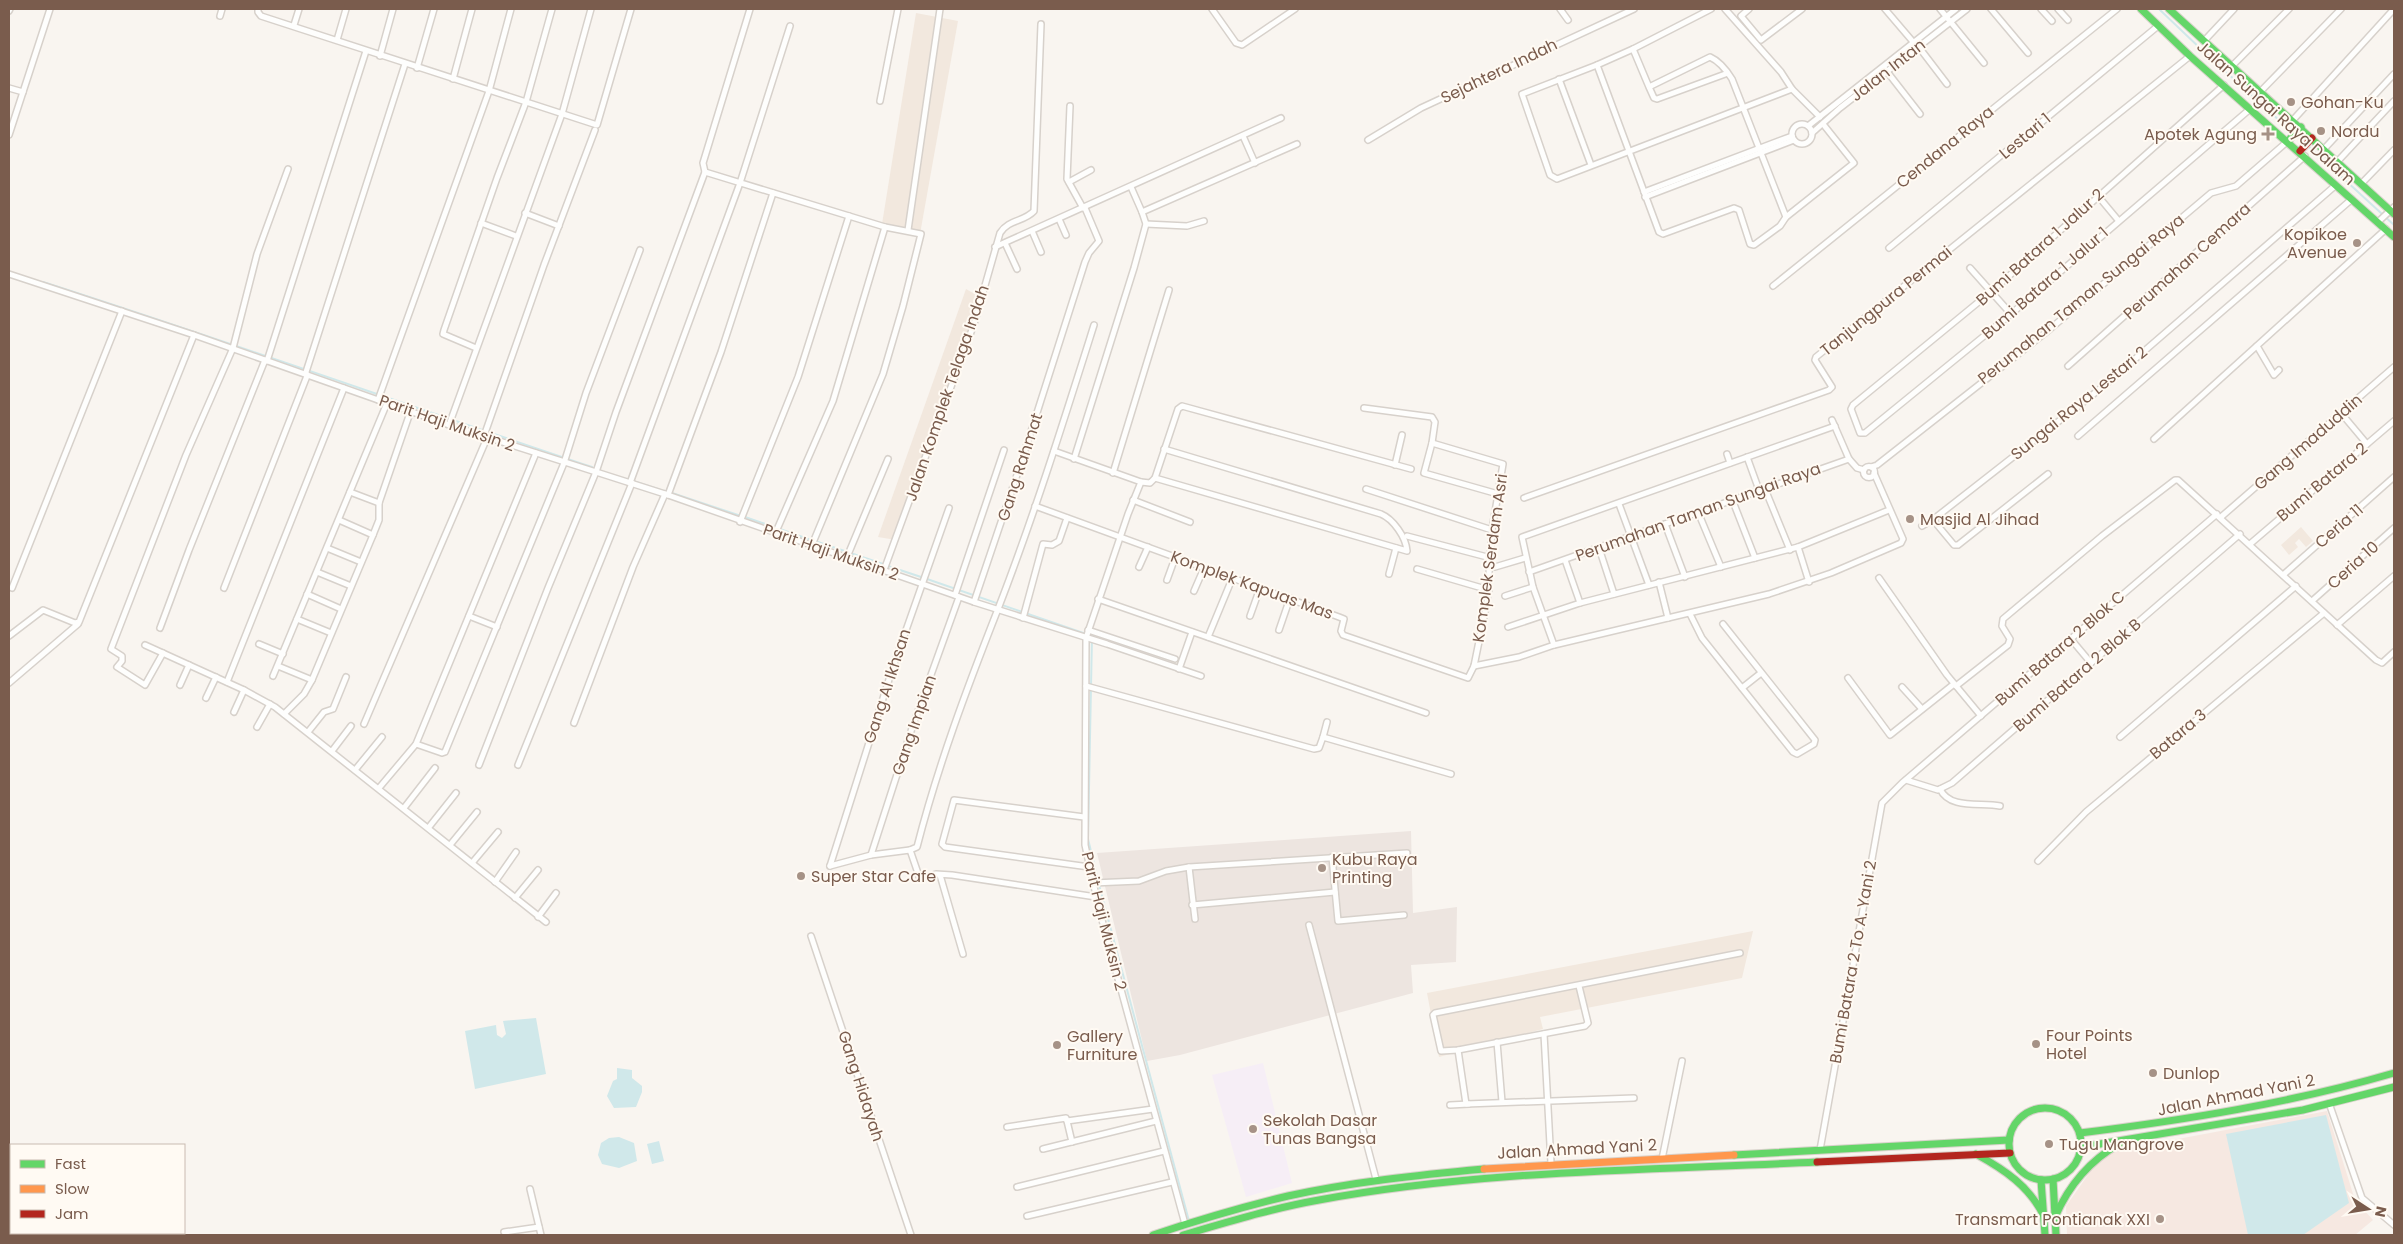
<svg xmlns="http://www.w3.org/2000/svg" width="2403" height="1244" font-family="Poppins,sans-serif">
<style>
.residential{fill:#f2e8de}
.commercial{fill:#f6e8e1}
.industrial{fill:#ede5e0}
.education{fill:#f6eef6}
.water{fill:#d0e8ea}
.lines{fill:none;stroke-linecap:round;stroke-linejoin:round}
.stream{stroke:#d0e8ea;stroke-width:2}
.street-casing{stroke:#d7d1cb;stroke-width:8}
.fast-casing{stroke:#d9d2cb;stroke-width:9}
.slow-casing{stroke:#d9d2cb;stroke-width:9}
.jam-casing{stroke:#d9d2cb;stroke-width:9}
.street{stroke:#fefefd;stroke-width:5}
.fast{stroke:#63d668;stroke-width:7}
.slow{stroke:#ff974d;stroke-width:7}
.jam{stroke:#b3261e;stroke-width:7}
.poi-dot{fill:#a69286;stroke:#fffaf3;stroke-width:2}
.labels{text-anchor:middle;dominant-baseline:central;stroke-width:4;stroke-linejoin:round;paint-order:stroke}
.street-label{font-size:16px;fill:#7a5c4d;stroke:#fffaf3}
.poi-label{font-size:16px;fill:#7a5c4d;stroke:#fffaf3;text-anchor:start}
</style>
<rect width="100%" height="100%" fill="#f9f5f0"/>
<g class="residential">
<polygon points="916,13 958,21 920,234 882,224"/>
<polygon points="966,289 982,298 896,540 878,537"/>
<polygon points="2301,527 2313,541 2306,547 2299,539 2295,543 2298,547 2289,555 2281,545"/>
<polygon points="1753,931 1742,978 1540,1017 1543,1029 1439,1057 1427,993"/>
</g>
<polygon class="commercial" points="2327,1111 2355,1200 2373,1220 2355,1235 2067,1235 2066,1206 2097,1162 2109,1152"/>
<polygon class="industrial" points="1411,831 1413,913 1457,907 1456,962 1411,965 1413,993 1180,1055 1147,1061 1097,853"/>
<polygon class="education" points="1263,1063 1292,1183 1246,1197 1212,1075"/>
<g class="water">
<polygon points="536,1018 546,1074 475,1089 465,1031 496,1025 497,1035 502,1038 506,1034 503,1021"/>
<polygon points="617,1068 632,1070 632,1078 642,1086 642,1092 636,1107 614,1108 607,1096 613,1081 617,1079"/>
<polygon points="2326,1115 2349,1203 2303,1235 2248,1235 2226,1134"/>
<polygon points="619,1137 634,1143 637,1161 619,1168 602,1164 598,1155 601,1143 609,1138"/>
<polygon points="659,1141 664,1161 652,1164 647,1144"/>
</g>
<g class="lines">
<g class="stream">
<polyline points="2159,9 2203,51 2293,133"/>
<polyline points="2296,136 2304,143"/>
<polyline points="2308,146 2394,225"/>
<path d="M43,282C227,341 409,406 592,467"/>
<polyline points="633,481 667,492"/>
<polyline points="672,493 741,516"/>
<polyline points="745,517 774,527"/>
<polyline points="780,529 811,540"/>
<polyline points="818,542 883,564"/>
<polyline points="888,566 921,577"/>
<polyline points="927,579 1092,636 1088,839 1098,880"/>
<polyline points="1099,885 1189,1221"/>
</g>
<defs>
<g id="street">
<polyline points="258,9 258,12 261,16 597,125 631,9"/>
<polyline points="1212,9 1236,43 1242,45 1295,9"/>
<polyline points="1560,9 1568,20"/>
<polyline points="1749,9 1741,16 1761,40 1802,9"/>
<polyline points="1885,9 1914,43"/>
<polyline points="1940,9 1984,63"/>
<polyline points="1991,9 2028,53"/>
<polyline points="2041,9 2052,21"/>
<polyline points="2058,9 2068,20"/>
<polyline points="9,11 10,9"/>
<polyline points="220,16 222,9"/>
<polyline points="294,25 299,9"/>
<polyline points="337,40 346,9"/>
<polyline points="2204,41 2234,9"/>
<polyline points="1918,46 1947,84"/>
<polyline points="1633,49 1711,9"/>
<polyline points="380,56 393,9"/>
<polyline points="1597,65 1522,94 1550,175 1557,179 1792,89 1781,72 1725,9"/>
<polyline points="2232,66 2289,9"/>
<polyline points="417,68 434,9"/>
<polyline points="1885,69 1920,114"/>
<polyline points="453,79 472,9"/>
<polyline points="1559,79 1591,165"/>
<polyline points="2224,85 1992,291 1853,405 1851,409 1860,433 1865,433 2011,314 2250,109"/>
<path d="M1649,87L1710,57C1719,61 1727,71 1732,79L1786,217L1780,226L1754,245L1750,244L1739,210L1734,208L1663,234L1659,232L1597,65L1633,49L1649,87L1654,98L1657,99L1728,73"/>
<polyline points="9,88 23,92"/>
<polyline points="1792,89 1820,117"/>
<polyline points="2260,92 2341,9"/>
<polyline points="880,101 898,9"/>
<polyline points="1070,106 1067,179 1083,208"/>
<polyline points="2293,120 2394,9"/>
<circle cx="1802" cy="134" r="10"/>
<polyline points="1808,126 1956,9"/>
<polyline points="1812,133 1840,108 1967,9"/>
<polyline points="9,135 50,9"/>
<polyline points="1243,136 1255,163"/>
<polyline points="1368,140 1421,108 1634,9"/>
<polyline points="2324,149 2394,74"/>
<polyline points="2337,162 2394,101"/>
<polyline points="705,172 885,227 921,234 903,306 883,374 812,545"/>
<polyline points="1069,182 1091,170"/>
<polyline points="2362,183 2394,150"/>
<polyline points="1131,187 1142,212 1297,144"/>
<polyline points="1644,192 1792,136"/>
<polyline points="2098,196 2118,220"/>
<polyline points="1645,197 1794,140"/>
<polyline points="525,213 559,226"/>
<polyline points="1786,217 1854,163 1823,124"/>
<polyline points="1059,219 1066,235"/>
<polyline points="2378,222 2394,207"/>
<polyline points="481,223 516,236"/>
<polyline points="1146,224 1187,226 1204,221"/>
<polyline points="908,230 940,9"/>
<polyline points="1032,231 1041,252"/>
<polyline points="1005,243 1017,269"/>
<polyline points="995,247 1281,118"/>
<polyline points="1889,248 2158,26"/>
<polyline points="1970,268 2011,314"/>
<polyline points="9,274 194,335 449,425 668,495 974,602 1107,644 1201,676"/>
<polyline points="1773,286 2117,9"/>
<path d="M1094,325C1064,420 1034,516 998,609C967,688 938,765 917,847L910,850L920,879L936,874L952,875L1096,897"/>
<polyline points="2257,346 2274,375 2279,370"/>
<polyline points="476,348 443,334 444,330 497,178 526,102 552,9"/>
<polyline points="267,361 366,51"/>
<polyline points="2068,366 2305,156"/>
<polyline points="378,400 489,91 511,9"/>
<polyline points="1364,408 1432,417 1435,422 1432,443"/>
<polyline points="2341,413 2367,444"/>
<polyline points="1832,420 1849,459"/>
<polyline points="449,425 562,114 591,9"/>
<polyline points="484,436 544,265 595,130"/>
<polyline points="2078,436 2352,199"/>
<polyline points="2154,439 2386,229"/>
<polyline points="1054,451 1141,482 1128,514 1086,638 1085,845 1099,909 1185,1224"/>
<polyline points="1727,454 1730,463"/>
<polyline points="1747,457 1759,490"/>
<polyline points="1074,459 1134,268 1146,224 1142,212"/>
<polyline points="1395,465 1402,435"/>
<circle cx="1869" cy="472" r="5.5"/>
<polyline points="1871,467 1877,465 2050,329 2211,193 2236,186 2288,141"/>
<polyline points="1113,473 1169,290"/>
<polyline points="2048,474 1958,545 1954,545 1934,521 1935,518 2105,385 2336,185"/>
<path d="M1155,478L1407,551C1406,537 1393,519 1381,514L1164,449"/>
<polyline points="1141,482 1150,483 1155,478 1178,409 1182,406 1411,469"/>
<polyline points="630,483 740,183 790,26"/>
<polyline points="1366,489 1492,530"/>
<polyline points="1765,489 1790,550"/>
<polyline points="350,492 379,503"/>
<polyline points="668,495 721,352 773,193"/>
<polyline points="1524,498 1829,390 1832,387 1815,360 1816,357 2190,56"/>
<polyline points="1732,499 1755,558"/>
<polyline points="1133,500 1190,522"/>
<polyline points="1619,504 1649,585"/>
<polyline points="1035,506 1339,617 1344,619 1341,631 1343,635 1468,678 1474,666 1487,602 1492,530 1503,464 1432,443 1424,473 1498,494"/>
<polyline points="1698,512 1721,567"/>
<polyline points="2221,517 2394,367"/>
<polyline points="339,520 373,535"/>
<polyline points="740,522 798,377 849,216"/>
<polyline points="1665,524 1685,577"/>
<polyline points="1922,526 1935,518"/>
<polyline points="775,534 833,401 885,227"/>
<polyline points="1407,536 1491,558"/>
<polyline points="2250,544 2394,421"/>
<polyline points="1798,547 1809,582"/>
<polyline points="327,548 361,562"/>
<polyline points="1599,548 1614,594"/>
<polyline points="847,557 888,459"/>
<polyline points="1565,560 1580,603"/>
<polyline points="1139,567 1148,547"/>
<polyline points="1495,567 1525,558"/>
<polyline points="1417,569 1489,590"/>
<path d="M884,570L974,324L1000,233C1009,219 1024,222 1034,211L1041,24"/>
<polyline points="317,572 351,586"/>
<polyline points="1529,572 1849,459 1857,468 1864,470"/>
<polyline points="1389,574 1396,548"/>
<polyline points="2283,575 2394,477"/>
<polyline points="1879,578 1947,675 1981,716"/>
<polyline points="1167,580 1175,558"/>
<polyline points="1659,582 1668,618"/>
<polyline points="12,588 122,311"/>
<polyline points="224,588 307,376 306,372 405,64"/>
<polyline points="1194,591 1204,568"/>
<polyline points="307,594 341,609"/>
<polyline points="955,595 1004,450"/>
<polyline points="1505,596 1533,587"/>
<polyline points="1098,599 1426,713"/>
<polyline points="2312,601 2394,528"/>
<polyline points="974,602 1021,463 1085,262 1089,253 1099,241 1085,208"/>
<polyline points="1690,614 1702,638 1793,752 1797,754 1814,744 1815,740 1723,624"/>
<polyline points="469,616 497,627"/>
<polyline points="1250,616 1260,588"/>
<polyline points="1023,618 1043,544 1052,545 1059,541 1067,518"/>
<polyline points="297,619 331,633"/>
<polyline points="2337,625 2394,576"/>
<polyline points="1508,627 1580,603 1798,547 1889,510"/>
<polyline points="160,628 189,550 265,360"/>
<polyline points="1088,630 1175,659"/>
<polyline points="1279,630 1290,598"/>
<polyline points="9,636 43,610 75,623 79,622 194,335"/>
<polyline points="1208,637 1232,579"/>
<polyline points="2070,638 2091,663"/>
<polyline points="259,644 283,654"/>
<polyline points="145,645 244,690 275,707 546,922"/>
<polyline points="1554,645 1533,587 1522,537 1835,426"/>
<polyline points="163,653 145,685 117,667 122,661 122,656 111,649 186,455 233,348 257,254 288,169"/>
<polyline points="278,666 312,680"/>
<polyline points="1474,666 1519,657 1554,645 1769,594 1831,573 1901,543 1903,539 1874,473"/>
<polyline points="1179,669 1192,632"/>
<polyline points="273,676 387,403"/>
<polyline points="1848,678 1890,735 1954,684"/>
<polyline points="227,682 344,388"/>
<polyline points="9,683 78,624"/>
<polyline points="180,685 189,665"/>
<polyline points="1086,686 1314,749 1319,748 1323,737 1451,774"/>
<polyline points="1956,686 2008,645 2010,639 2002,626 2003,619 2102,536 2175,480 2178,480 2376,660 2382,663 2394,652"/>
<polyline points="1902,687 1922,709"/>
<polyline points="1742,688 1761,673"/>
<polyline points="206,698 216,677"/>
<polyline points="234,712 244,690"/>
<polyline points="284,714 304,694 312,680 373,535 379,520 379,503 411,410"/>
<polyline points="574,723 633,567 665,494"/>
<polyline points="364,724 487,438"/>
<polyline points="257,727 270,704"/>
<polyline points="308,732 324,712 333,709 346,677"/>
<polyline points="1323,737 1327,722"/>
<polyline points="2120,737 2296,586"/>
<polyline points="416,744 442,753 445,752 564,463 586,393 640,250"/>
<polyline points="332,751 351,726"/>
<polyline points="479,765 548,588 596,472 616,412 705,172 703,163 750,9"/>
<polyline points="518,765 632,483"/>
<polyline points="355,770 382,737"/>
<polyline points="1906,780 1938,790 1952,783 2240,534"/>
<polyline points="379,788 416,744 536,453"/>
<path d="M1940,789C1950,810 1981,802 2000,806"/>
<polyline points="404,808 435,768"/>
<polyline points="1084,817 954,800 942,844 945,847 1089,867"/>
<polyline points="429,827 456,793"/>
<polyline points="450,845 477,812"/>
<polyline points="871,855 913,725 959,597"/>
<polyline points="1332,857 1338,921 1404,915"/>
<polyline points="2038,861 2086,812 2324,613"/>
<polyline points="472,863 498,832"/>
<polyline points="830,866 892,670 949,508"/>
<polyline points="830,866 871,855 910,850"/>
<polyline points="1189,867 1195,919"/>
<polyline points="940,875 963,954"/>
<polyline points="495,882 516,852"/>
<polyline points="1093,883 1139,881 1166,871 1189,867 1407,853"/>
<polyline points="515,898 538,870"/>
<polyline points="1192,905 1335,892"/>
<polyline points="538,917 556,893"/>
<polyline points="1309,925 1376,1179"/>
<polyline points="811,936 911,1235"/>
<polyline points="1579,986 1588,1023 1585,1026 1458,1050 1441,1051 1433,1015 1435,1013 1740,953"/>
<polyline points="1544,1034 1551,1163"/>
<polyline points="1497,1042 1502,1102"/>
<polyline points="1458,1050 1466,1104 1634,1098"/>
<polyline points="2329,1103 2362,1198 2394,1225"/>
<polyline points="1450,1105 1469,1104"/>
<polyline points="1067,1121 1072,1142"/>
<polyline points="1007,1127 1066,1118 1067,1121 1153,1109"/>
<polyline points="1043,1149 1156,1121"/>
<polyline points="1820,1150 1882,803 1902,783 2217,514"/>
<polyline points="1662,1159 1682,1061"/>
<polyline points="1017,1187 1164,1151"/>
<polyline points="530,1189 541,1235"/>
<polyline points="1027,1216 1172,1182"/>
<polyline points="504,1232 539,1227"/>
</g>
<g id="fast">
<polyline points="2141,9 2190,56 2394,237"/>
<polyline points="2169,9 2394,214"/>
<polyline points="2288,141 2301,127"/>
<circle cx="2045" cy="1144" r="36"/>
<path d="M2080,1133C2186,1120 2291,1103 2394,1073"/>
<polyline points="2082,1147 2303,1110 2394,1087"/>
<path d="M1976,1154C2005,1170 2029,1186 2044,1216"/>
<polyline points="1734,1155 2009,1140"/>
<polyline points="2053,1179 2056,1235"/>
<polyline points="2041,1180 2045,1235"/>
<path d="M2055,1217C2069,1185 2089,1161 2119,1144"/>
<path d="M1153,1235C1198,1220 1242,1207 1288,1196C1352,1182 1418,1175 1484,1169"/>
<path d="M1183,1235C1228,1222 1273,1208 1319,1200C1480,1170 1653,1170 1817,1162"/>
</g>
<polyline id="slow" points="1484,1169 1734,1155"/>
<g id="jam">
<polyline points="2300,151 2312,138"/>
<polyline points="1817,1162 2010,1153"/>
</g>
</defs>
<use href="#street" class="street-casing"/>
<use href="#fast" class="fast-casing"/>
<use href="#slow" class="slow-casing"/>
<use href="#jam" class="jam-casing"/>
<use href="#street" class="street"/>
<use href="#fast" class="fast"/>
<use href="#slow" class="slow"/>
<use href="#jam" class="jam"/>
</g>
<g class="poi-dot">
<circle cx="2291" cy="102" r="5"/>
<circle cx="2321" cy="131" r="5"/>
<path d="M2265.5 126.5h5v5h5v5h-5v5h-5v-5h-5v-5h5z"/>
<circle cx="2357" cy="243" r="5"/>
<circle cx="1910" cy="519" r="5"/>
<circle cx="1322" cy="868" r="5"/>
<circle cx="801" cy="876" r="5"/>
<circle cx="2036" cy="1044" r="5"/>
<circle cx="1057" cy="1045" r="5"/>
<circle cx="2153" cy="1073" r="5"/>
<circle cx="1253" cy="1129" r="5"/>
<circle cx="2049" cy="1144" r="5"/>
<circle cx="2160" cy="1219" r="5"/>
</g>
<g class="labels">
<g class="street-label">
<text transform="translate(1888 70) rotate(-38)">Jalan Intan</text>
<text transform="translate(1499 71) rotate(-26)">Sejahtera Indah</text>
<text transform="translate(2276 113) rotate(42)">Jalan Sungai Raya Dalam</text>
<text transform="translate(2025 136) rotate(-40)">Lestari 1</text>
<text transform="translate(1945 147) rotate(-39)">Cendana Raya</text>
<text transform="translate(2040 247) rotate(-42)">Bumi Batara 1 Jalur 2</text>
<text transform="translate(2187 261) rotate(-42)">Perumahan Cemara</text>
<text transform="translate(2045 283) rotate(-41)">Bumi Batara 1 Jalur 1</text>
<text transform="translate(2081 299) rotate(-39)">Perumahan Taman Sungai Raya</text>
<text transform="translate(1886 301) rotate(-39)">Tanjungpura Permai</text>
<text transform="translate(947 393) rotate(-71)">Jalan Komplek Telaga Indah</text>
<text transform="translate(2079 403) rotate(-39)">Sungai Raya Lestari 2</text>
<text transform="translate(447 423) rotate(19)">Parit Haji Muksin 2</text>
<text transform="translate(2308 442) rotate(-41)">Gang Imaduddin</text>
<text transform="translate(1020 467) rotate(-72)">Gang Rahmat</text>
<text transform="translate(2322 482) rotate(-40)">Bumi Batara 2</text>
<text transform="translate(1698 512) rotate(-20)">Perumahan Taman Sungai Raya</text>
<text transform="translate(2339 526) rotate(-41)">Ceria 11</text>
<text transform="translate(831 552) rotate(19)">Parit Haji Muksin 2</text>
<text transform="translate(1490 558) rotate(-82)">Komplek Serdam Asri</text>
<text transform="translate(2353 565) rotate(-42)">Ceria 10</text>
<text transform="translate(1252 585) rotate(20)">Komplek Kapuas Mas</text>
<text transform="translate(2060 648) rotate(-41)">Bumi Batara 2 Blok C</text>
<text transform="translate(2077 675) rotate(-41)">Bumi Batara 2 Blok B</text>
<text transform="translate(887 686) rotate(-72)">Gang Al Ikhsan</text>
<text transform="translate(914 725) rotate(-71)">Gang Impian</text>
<text transform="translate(2178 734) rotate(-40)">Batara 3</text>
<text transform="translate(1104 921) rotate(76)">Parit Haji Muksin 2</text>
<text transform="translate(1853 962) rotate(-80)">Bumi Batara 2 To A. Yani 2</text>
<text transform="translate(861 1086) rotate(72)">Gang Hidayah</text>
<text transform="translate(2236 1095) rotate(-11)">Jalan Ahmad Yani 2</text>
<text transform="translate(1577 1149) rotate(-3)">Jalan Ahmad Yani 2</text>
</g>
<g class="poi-label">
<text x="2301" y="102">Gohan-Ku</text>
<text x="2331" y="131">Nordu</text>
<text x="2257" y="134" text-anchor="end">Apotek Agung</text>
<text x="2347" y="234" text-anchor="end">Kopikoe<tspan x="2347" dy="18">Avenue</tspan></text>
<text x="1920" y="519">Masjid Al Jihad</text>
<text x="1332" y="859">Kubu Raya<tspan x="1332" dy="18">Printing</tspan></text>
<text x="811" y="876">Super Star Cafe</text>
<text x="2046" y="1035">Four Points<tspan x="2046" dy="18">Hotel</tspan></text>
<text x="1067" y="1036">Gallery<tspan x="1067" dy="18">Furniture</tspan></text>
<text x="2163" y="1073">Dunlop</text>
<text x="1263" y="1120">Sekolah Dasar<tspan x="1263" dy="18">Tunas Bangsa</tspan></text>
<text x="2059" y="1144">Tugu Mangrove</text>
<text x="2150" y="1219" text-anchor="end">Transmart Pontianak XXI</text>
</g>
</g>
<rect width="2403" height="1244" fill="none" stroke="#7a5c4d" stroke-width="20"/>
<rect x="10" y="1144" width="175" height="90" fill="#fffaf3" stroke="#cabbb1"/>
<rect x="20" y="1160" width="25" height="8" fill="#63d668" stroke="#cabbb1"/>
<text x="55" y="1169" font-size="15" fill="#7a5c4d">Fast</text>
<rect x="20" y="1185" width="25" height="8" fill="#ff974d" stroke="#cabbb1"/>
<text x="55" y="1194" font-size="15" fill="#7a5c4d">Slow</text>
<rect x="20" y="1210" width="25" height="8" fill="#b3261e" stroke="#cabbb1"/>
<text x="55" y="1219" font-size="15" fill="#7a5c4d">Jam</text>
<g transform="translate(2368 1209) rotate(102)" stroke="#fffaf3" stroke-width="4" paint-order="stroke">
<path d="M0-4L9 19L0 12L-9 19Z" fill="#7a5c4d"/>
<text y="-8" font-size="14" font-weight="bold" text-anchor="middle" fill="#7a5c4d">N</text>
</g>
</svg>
